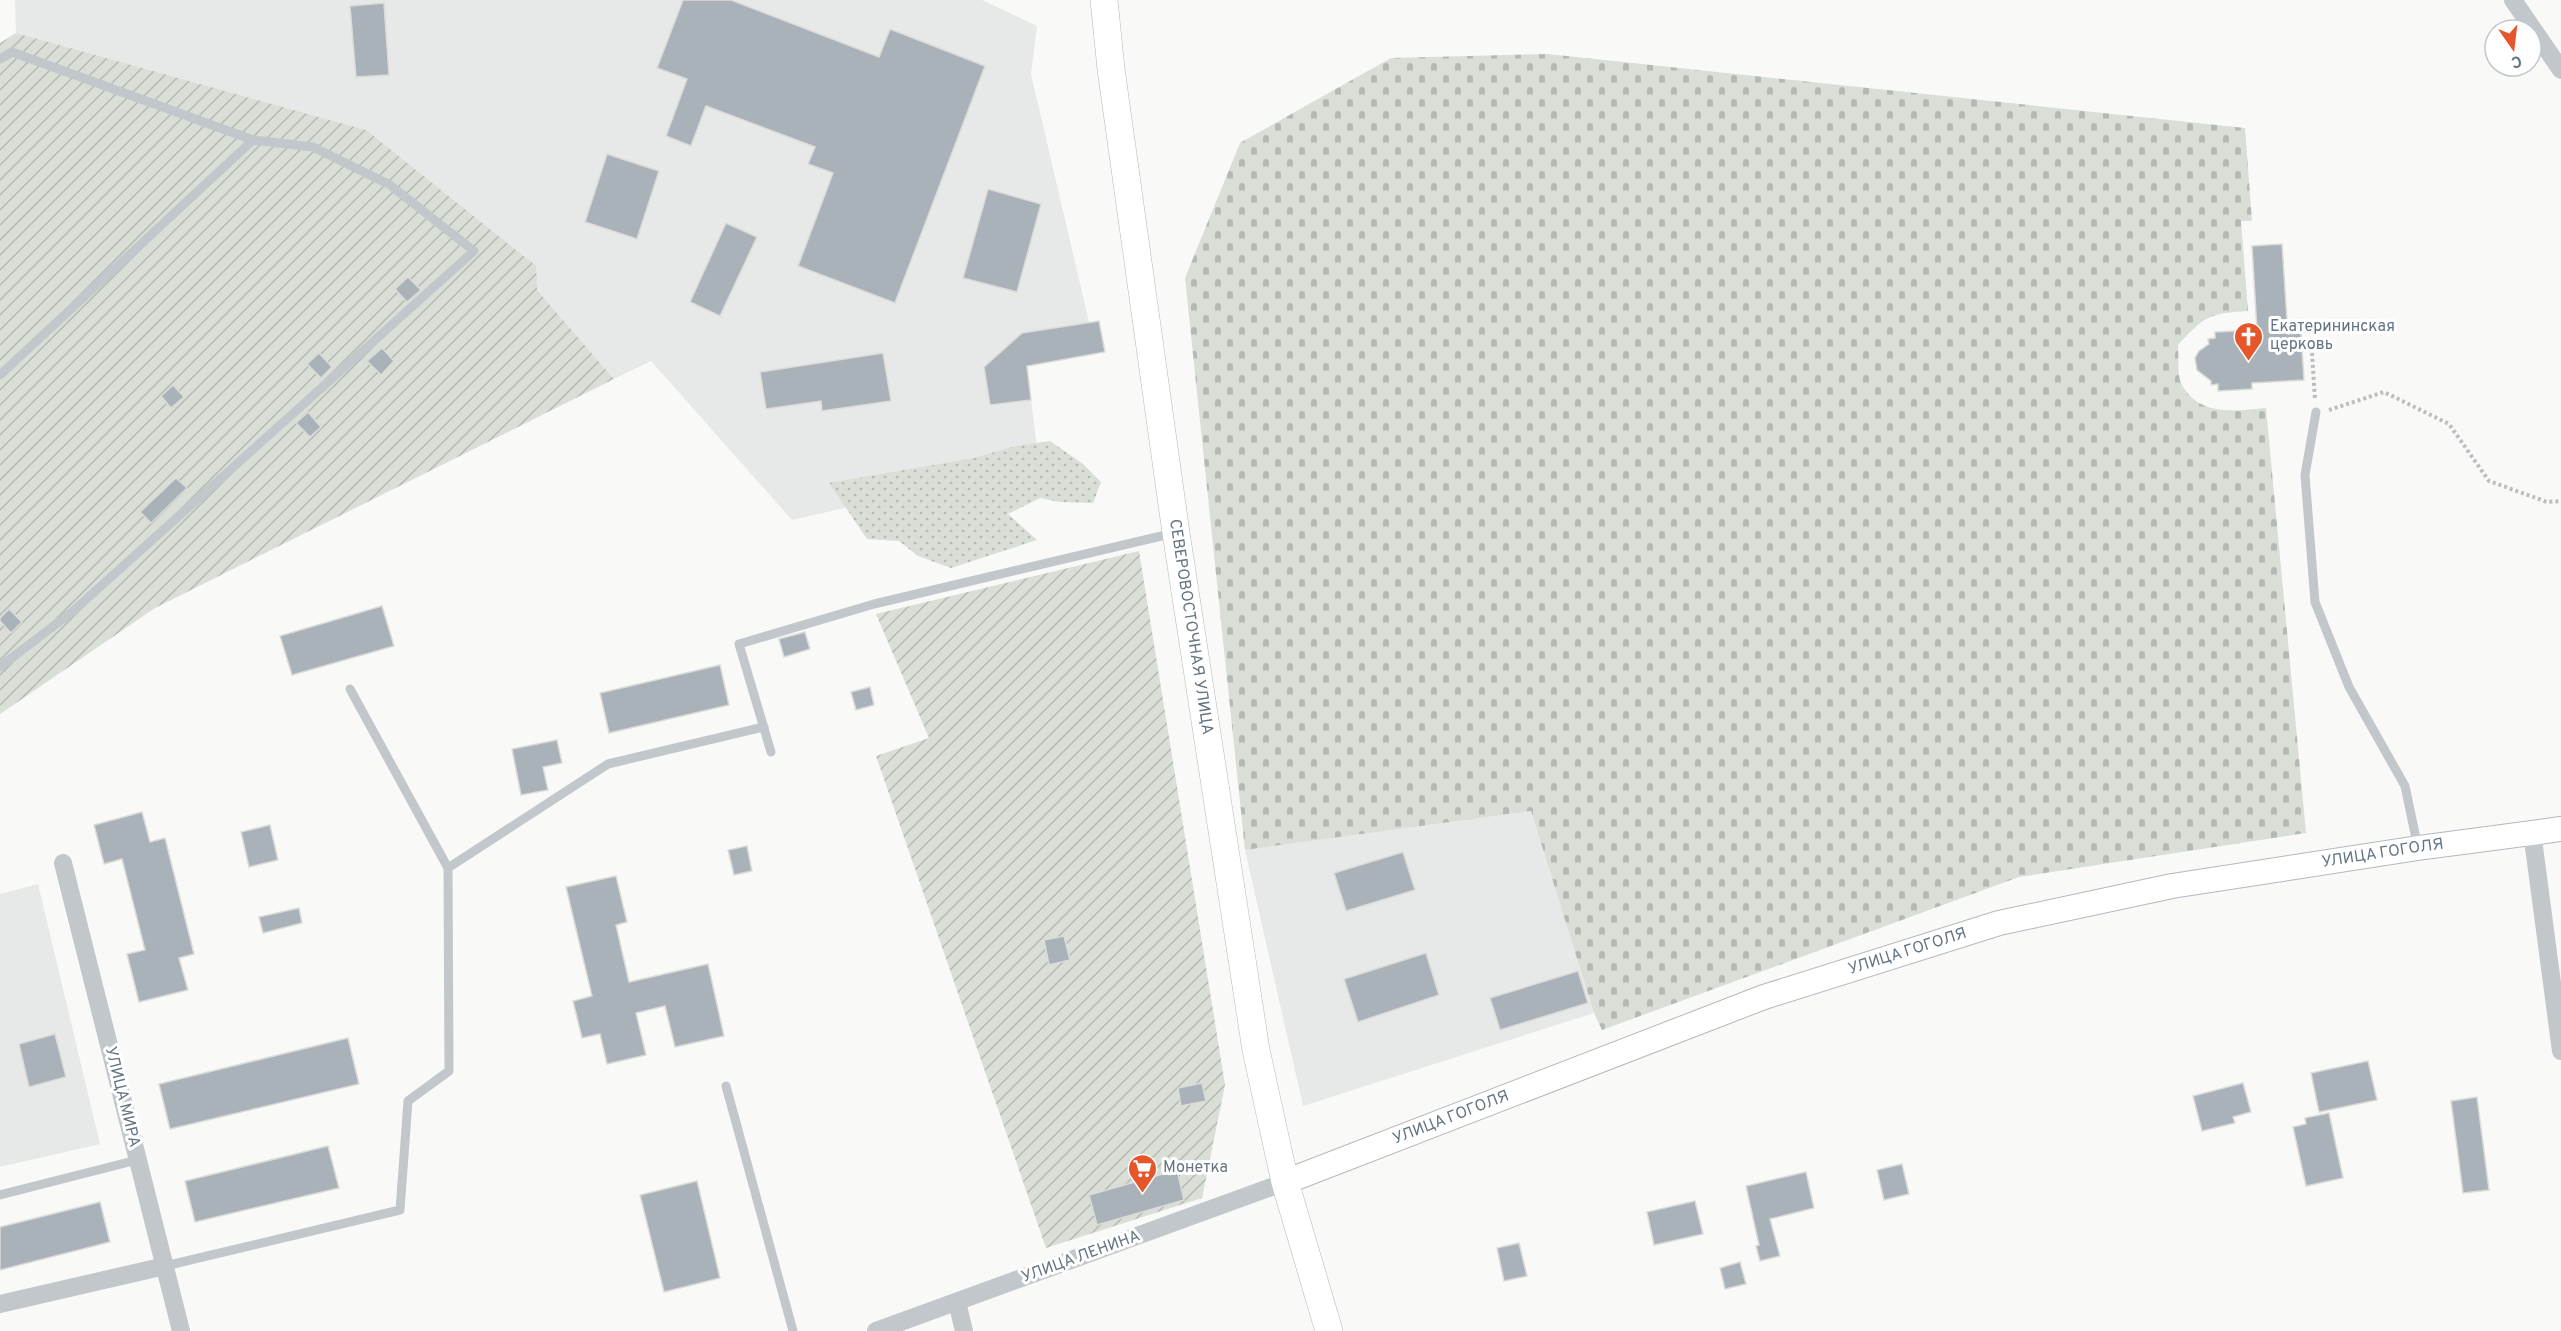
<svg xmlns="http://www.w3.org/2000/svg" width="2561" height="1331" font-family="Overpass,sans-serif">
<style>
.built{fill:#e7e8e8}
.grass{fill:url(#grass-dots)}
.cemetery{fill:url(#cemetery-stones)}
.garden{fill:url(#garden-furrows)}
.building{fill:#a9b2b8;stroke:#dbdbd9;stroke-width:1.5}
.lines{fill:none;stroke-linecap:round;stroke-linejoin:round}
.secondary-casing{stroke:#b2b9be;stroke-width:26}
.primary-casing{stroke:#b4b9bd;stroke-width:28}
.path{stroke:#babec1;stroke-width:4;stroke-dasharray:3 3;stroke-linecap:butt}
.lane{stroke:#c2c7cb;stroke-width:9}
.street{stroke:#c2c7cb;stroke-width:18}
.secondary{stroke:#fff;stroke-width:24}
.primary{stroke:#fff;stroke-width:27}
.labels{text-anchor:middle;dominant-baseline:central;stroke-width:6;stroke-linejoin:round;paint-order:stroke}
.poi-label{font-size:16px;fill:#647582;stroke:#fff;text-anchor:start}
.street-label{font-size:16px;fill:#647582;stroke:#fff}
</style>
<defs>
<pattern id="grass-dots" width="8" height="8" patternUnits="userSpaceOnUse" patternTransform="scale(1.5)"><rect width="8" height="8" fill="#d9ded6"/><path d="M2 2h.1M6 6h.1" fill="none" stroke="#b4b9b3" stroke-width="1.8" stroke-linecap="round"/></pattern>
<pattern id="cemetery-stones" width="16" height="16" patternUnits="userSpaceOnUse" patternTransform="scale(1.5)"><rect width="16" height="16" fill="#d9ded6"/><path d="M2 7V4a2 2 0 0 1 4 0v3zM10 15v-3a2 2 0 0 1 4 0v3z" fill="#b4b9b3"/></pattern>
<pattern id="garden-furrows" width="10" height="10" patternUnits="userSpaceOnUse" patternTransform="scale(1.5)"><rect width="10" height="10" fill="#d9ded6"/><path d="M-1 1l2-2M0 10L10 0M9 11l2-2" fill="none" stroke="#b4b9b3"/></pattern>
</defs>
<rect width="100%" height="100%" fill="#f9f9f7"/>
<g class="built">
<polygon points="15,0 982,0 1037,26 1031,74 1089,322 1099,321 1105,352 1043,363 1041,348 1025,351 1039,464 792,520 651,361 614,379 537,290 366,130 16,33"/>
<polygon points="1531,811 1594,1013 1303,1106 1245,850"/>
<polygon points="38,884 100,1144 0,1167 0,894"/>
</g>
<polygon class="grass" points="1050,441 1083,464 1101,482 1093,503 1060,502 1040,498 1008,514 1037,540 951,568 918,556 899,541 867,539 829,483 974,458 1016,446"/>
<path class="cemetery" d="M1548,54L2245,128L2252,221H2241L2248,311C2210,313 2204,316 2178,345C2179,356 2177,374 2181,383C2198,417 2235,411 2266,408L2306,833L2019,877L1602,1030L1594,1013L1531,811L1245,850L1185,278L1240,143L1391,58Z"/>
<g class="garden">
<polygon points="16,33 366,130 536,266 537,290 614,379 155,608 0,714 0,43"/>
<polygon points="1139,551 1225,1085 1202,1198 1046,1248 876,756 929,738 876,614"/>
</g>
<g class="building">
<polygon points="683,0 731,0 879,57 890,29 985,66 895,303 798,266 833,173 808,164 815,147 706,106 691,146 666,136 687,79 657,68"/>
<polygon points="384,3 389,75 356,77 350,6"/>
<polygon points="607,154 659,171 637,239 585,222"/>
<polygon points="988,189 1041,204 1017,292 963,278"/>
<polygon points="726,223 757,237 720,316 690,302"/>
<polygon points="2282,244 2288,334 2301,333 2304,380 2252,383 2252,389 2218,391 2218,384 2211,385 2211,381 2197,370 2195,358 2199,351 2209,344 2208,339 2215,338 2215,332 2257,330 2252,246"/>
<polygon points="408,277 421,290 407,302 395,289"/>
<polygon points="1099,321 1105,352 1027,366 1031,400 990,405 984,367 1022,333"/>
<polygon points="382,348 394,361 381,375 367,361"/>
<polygon points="319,353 332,367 321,378 307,364"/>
<polygon points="883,353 891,401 822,411 821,401 766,409 760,372"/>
<polygon points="173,385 184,397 171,408 161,396"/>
<polygon points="308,412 321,427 310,437 296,423"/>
<polygon points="176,478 187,488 151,523 140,512"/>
<polygon points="382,606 394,646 292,675 280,636"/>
<polygon points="9,609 22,622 11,633 0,621 0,618"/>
<polygon points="805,632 810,649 784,657 779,639"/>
<polygon points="720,665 729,705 609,733 600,693"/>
<polygon points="870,687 874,705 856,710 851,692"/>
<polygon points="557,740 562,763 543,767 548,790 521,795 512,749"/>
<polygon points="142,812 150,842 165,838 194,954 179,958 188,990 139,1002 127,954 145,950 122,859 104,864 94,825"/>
<polygon points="270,825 278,860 249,867 241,832"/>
<polygon points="747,846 752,871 734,875 728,850"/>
<polygon points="1403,852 1415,890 1346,911 1334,873"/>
<polygon points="616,876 627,922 616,925 629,982 708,964 724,1036 675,1047 665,1006 636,1013 646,1055 607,1064 600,1034 582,1038 573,1001 592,996 566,887"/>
<polygon points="299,908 302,923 263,933 259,917"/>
<polygon points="1064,936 1070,960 1049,965 1044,940"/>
<polygon points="1426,953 1439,995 1358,1022 1344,979"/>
<polygon points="1578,971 1588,1003 1500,1030 1490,998"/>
<polygon points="55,1034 66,1077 29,1087 19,1044"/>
<polygon points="348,1038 359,1084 170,1129 159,1084"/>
<polygon points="2368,1061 2377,1100 2319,1112 2311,1073"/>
<polygon points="1202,1083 1206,1101 1181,1106 1178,1088"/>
<polygon points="2243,1083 2251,1112 2233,1117 2235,1123 2202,1131 2193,1096"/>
<polygon points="2477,1097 2489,1190 2463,1193 2451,1101"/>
<polygon points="2329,1113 2343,1178 2306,1186 2293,1127 2306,1124 2305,1118"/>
<polygon points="328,1146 339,1188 195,1222 185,1181"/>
<polygon points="1902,1164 1909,1194 1884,1200 1877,1170"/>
<polygon points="1177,1170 1184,1200 1097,1225 1089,1195"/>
<polygon points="1806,1172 1814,1208 1770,1219 1780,1256 1760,1261 1756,1246 1759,1245 1746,1186"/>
<polygon points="697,1181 720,1278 664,1292 640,1195"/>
<polygon points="1695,1201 1703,1234 1654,1245 1647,1212"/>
<polygon points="100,1202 110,1242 0,1270 0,1227"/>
<polygon points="1519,1243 1527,1276 1504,1281 1497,1248"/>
<polygon points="1740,1262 1746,1284 1725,1289 1720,1268"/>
</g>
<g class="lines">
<defs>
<g id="secondary">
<path id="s1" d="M1285,1182L1764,997L1999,923L2172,886L2418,848L2561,829"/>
</g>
<g id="primary">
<path id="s2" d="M1104,0L1111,69L1176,533L1256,1050L1285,1182L1329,1331"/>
</g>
</defs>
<use href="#secondary" class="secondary-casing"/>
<use href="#primary" class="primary-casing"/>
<g class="path">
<polyline points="2312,353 2315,400"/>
<polyline points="2329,410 2384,392 2449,424 2489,481 2547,502 2561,501"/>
</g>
<g class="lane">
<polyline points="0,59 12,52 253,140 313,147 390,185 474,251 72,612 0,667"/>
<polyline points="0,375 253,140"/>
<polyline points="2316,412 2305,475 2315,602 2349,687 2405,786 2418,848"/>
<polyline points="771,752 739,644 874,604 1174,533"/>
<polyline points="448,868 608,764 764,727"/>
<polyline points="726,1086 793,1331"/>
<polyline points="0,1195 137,1160"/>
<polyline points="165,1266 400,1210 408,1101 449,1071 448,868 350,689"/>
</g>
<g class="street">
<polyline points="2513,0 2561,70"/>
<polyline points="2532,832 2561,1051"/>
<polyline points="63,863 181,1331"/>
<polyline points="957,1302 964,1331"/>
<polyline points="0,1304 165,1266"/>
<polyline points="876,1331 1285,1182"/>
</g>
<use href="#secondary" class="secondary"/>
<use href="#primary" class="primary"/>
</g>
<defs>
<symbol id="church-pin" viewBox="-11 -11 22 30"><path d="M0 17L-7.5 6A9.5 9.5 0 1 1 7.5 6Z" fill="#e6562a" stroke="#fff"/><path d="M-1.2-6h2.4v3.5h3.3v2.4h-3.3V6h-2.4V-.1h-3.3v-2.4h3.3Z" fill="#fff"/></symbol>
<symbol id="supermarket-pin" viewBox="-11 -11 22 30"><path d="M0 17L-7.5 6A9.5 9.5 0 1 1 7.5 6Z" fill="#e6562a" stroke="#fff"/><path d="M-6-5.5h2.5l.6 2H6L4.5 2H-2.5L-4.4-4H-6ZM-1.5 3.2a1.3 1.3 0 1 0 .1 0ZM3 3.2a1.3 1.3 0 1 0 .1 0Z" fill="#fff"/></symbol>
</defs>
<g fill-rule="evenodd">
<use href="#church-pin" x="2232" y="320" width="33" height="45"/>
<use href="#supermarket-pin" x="1126" y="1152" width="33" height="45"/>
</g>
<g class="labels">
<g class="poi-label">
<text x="2270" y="327">Екатерининская<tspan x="2270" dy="18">церковь</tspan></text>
<text x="1163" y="1168">Монетка</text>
</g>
<g class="street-label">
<text stroke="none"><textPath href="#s2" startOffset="633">СЕВЕРОВОСТОЧНАЯ УЛИЦА</textPath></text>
<text stroke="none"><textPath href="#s1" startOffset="1150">УЛИЦА ГОГОЛЯ</textPath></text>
<text stroke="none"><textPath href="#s1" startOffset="664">УЛИЦА ГОГОЛЯ</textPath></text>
<text transform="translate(122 1097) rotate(76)">УЛИЦА МИРА</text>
<text stroke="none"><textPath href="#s1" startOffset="178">УЛИЦА ГОГОЛЯ</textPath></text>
<text transform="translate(1081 1257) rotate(-20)">УЛИЦА ЛЕНИНА</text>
</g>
</g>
<g transform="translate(2513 48) rotate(166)"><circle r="28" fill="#ffffff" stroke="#c1c8cd" stroke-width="1.5"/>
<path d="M0-4.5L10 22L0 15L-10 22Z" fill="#e6562a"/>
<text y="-9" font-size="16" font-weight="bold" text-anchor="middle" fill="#647582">С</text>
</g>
</svg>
